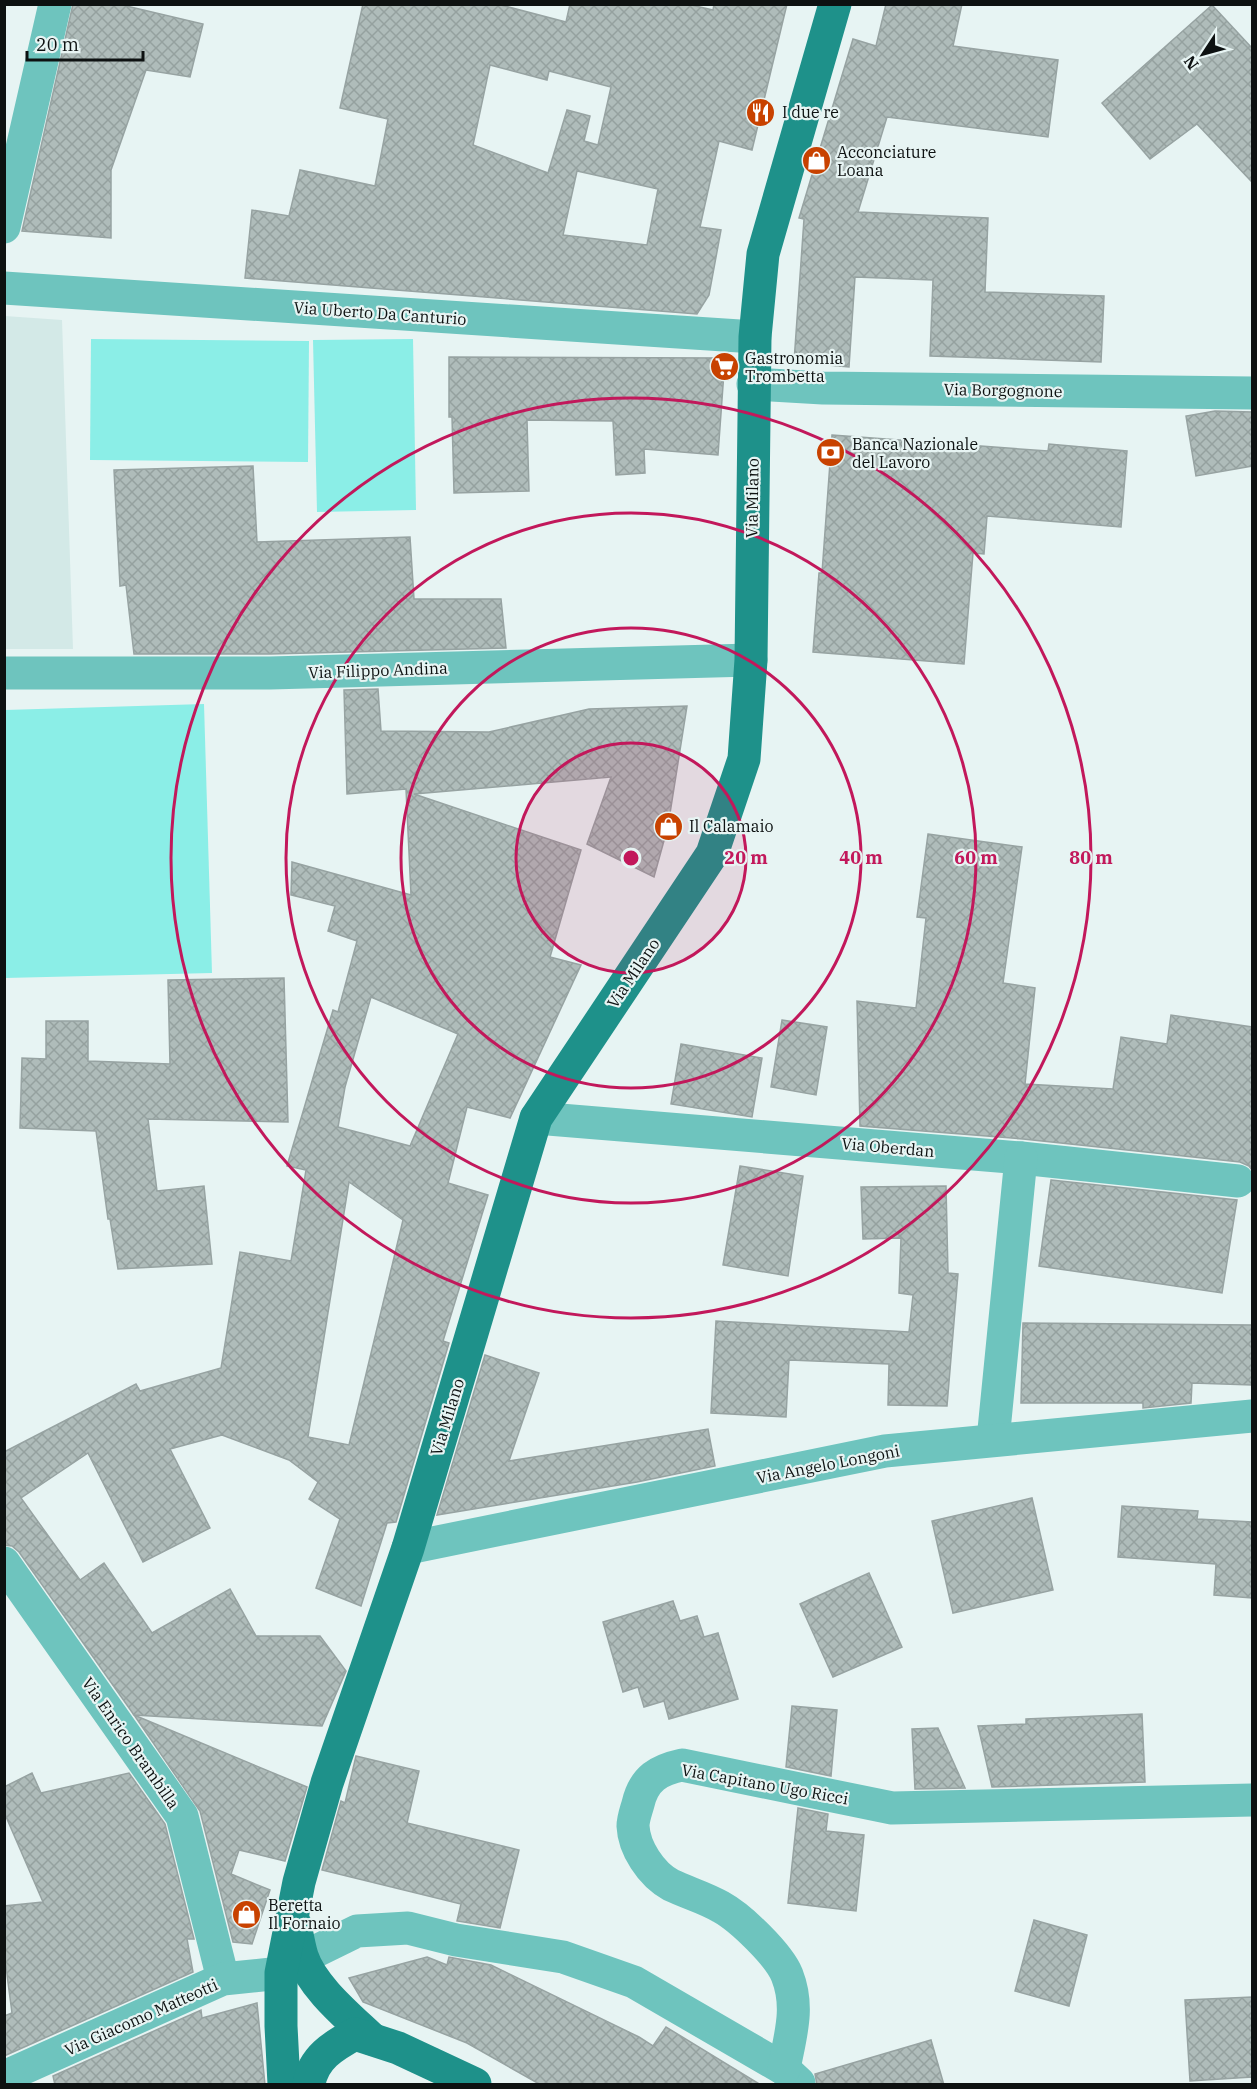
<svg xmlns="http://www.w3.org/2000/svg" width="1257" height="2089" font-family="'IBM Plex Serif',serif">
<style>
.built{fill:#d3e9e7}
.pitch{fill:#8beee7}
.building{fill:url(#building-cross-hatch);stroke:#97a3a2;stroke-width:1.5;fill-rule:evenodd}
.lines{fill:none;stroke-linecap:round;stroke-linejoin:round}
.minor{stroke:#6ec4be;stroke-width:33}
.major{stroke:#1e918a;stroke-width:33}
.ring{fill:none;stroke:#c2185b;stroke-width:3}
.labels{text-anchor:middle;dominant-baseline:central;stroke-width:4.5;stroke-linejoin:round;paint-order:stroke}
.poi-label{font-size:16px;fill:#0d1111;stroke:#e7f4f3;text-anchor:start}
.street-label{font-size:16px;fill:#0d1111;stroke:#e7f4f3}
.centre{fill:#c2185b;stroke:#e7f4f3;stroke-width:3}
.ring-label{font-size:18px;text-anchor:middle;font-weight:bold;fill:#c2185b;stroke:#e7f4f3;stroke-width:4.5;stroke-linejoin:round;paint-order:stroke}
</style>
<defs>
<pattern id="building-cross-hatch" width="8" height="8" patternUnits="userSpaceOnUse" patternTransform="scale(1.5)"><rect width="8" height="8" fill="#afbcba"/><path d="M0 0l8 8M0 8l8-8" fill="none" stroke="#95a19f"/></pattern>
</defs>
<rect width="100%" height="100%" fill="#e7f4f3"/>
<polygon class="built" points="5,316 62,320 73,649 5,649"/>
<g class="pitch">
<polygon points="91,339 309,341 308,462 90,460"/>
<polygon points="413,339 416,510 317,512 313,340"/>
<polygon points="204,704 212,973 5,978 5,710"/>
</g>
<g class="building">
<polygon points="73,4 118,4 203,24 190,77 146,70 111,170 111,238 22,231"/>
<path d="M363,4H497L566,22L570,4H687L713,10L714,4H787L752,150L719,141L700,227L721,230L709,295L697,314L245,278L252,210L289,216L300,170L375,186L388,119L340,108ZM490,65L547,80L549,71L611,87L598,145L584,141L590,116L567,110L548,173L473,145ZM577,171L658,189L647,245L563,235Z"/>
<polygon points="886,4 962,4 953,46 1058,60 1048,137 887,117 858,212 988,218 985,292 1104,296 1101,362 930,356 933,280 855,277 849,367 794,362 804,219 799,218 853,39 876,46"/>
<polygon points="1212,5 1252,48 1252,182 1197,124 1150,159 1102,103"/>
<polygon points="449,357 725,358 718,455 644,449 645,473 616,475 613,421 527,420 529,491 454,493 452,417 449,417"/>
<polygon points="1215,411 1252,412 1252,466 1196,476 1186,416"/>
<polygon points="832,435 1048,451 1049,444 1127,451 1121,527 987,516 984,554 973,553 964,664 813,652 819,573 822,573"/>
<polygon points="253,466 257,542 410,537 414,599 501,599 506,648 270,654 134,654 126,585 120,586 114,470"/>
<path d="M378,689L381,731L489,732L589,709L687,706L668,826L654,877L587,844L611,777L414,794L581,850L550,957L581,965L510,1118L467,1107L448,1183L488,1195L443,1341L449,1343L396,1522L387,1523L361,1606L316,1588L340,1519L309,1499L318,1482L289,1460L222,1435L170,1449L210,1528L143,1562L88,1453L21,1498L80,1580L104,1563L152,1633L230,1589L256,1636H320L346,1671L322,1726L134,1715L19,1552L12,1546L4,1545V1452L136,1384L140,1391L221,1368L240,1252L291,1261L306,1170L287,1166L333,1010L338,1012L357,941L328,931L335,906L291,895L292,862L411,895L406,789L347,794L344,690ZM371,997L458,1034L410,1146L338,1127L345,1087ZM349,1182L403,1220L349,1445L308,1437Z"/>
<polygon points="928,834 1022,847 1003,983 1035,988 1025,1084 1113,1089 1121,1037 1167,1044 1171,1015 1252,1027 1252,1170 1249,1166 1240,1162 1023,1139 860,1126 857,1001 916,1008 926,918 917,917"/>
<polygon points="284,978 288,1122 148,1119 157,1191 204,1186 212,1264 118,1269 110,1219 108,1219 96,1131 20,1128 22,1058 46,1059 46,1021 88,1021 88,1061 170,1064 168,980"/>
<polygon points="782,1020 827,1027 816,1095 771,1087"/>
<polygon points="681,1044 762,1058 752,1117 671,1104"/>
<polygon points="740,1166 803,1176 788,1276 723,1265"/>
<polygon points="1051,1180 1237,1200 1222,1293 1039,1266"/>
<polygon points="946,1186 948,1273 958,1274 947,1406 888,1405 889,1364 789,1360 786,1417 711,1413 716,1321 909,1332 913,1295 899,1293 901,1238 863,1239 861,1187"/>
<polygon points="1023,1323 1252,1325 1252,1385 1192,1383 1191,1403 1143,1408 1143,1403 1021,1403"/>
<polygon points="485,1355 539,1373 509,1461 708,1429 715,1466 637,1482 437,1515"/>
<polygon points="1032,1498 1053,1590 953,1613 932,1521"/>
<polygon points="1122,1506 1198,1511 1197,1519 1252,1522 1252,1598 1214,1595 1216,1564 1118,1557"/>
<polygon points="869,1573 902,1647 833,1677 800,1604"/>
<polygon points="673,1601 680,1621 697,1616 704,1637 718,1633 738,1699 669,1719 664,1701 644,1707 638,1687 623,1692 603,1622"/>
<polygon points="792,1706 837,1710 831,1776 786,1767"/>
<polygon points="1142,1714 1145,1782 992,1787 978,1726 1026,1724 1026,1719"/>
<polygon points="134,1715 307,1787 285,1861 239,1850 231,1874 270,1890 252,1944 233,1942 200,1811"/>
<polygon points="938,1728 965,1788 915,1789 912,1729"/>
<polygon points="356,1756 419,1771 407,1823 519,1850 500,1928 457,1921 461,1904 322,1870 341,1801 345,1803"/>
<polygon points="32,1773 41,1793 129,1773 165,1824 194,1939 187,1939 193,1972 4,2056 4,2016 12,2013 4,1952 4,1906 43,1902 4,1812 4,1787"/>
<polygon points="798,1808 828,1814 826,1831 864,1835 856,1911 788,1903"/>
<polygon points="1034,1920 1087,1935 1069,2006 1015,1991"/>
<polygon points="427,1957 447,1965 449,1957 491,1965 639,2037 653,2046 666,2027 761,2085 541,2085 467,2043 363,2002 349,1978"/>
<polygon points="1252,1997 1252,2077 1190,2081 1185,2000"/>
<polygon points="257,2003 265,2085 55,2085 53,2076 201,2010 202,2018"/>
<polygon points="931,2040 944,2085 817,2085 815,2074"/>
</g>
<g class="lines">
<g class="minor">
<polyline points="4,227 55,4"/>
<polyline points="4,288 755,337"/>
<polyline points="753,384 823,388 1252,393"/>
<polyline points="4,673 270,673 751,660"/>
<polyline points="536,1118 1021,1158 1238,1181"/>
<polyline points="993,1440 1021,1158"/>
<polyline points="408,1548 885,1451 1252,1416"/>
<polyline points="4,1563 182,1816 223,1979"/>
<polyline points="302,1958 357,1931 408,1928 456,1940 563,1957 634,1982 784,2069 799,2083"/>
<path d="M784,2069C790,2036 800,2008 787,1975C779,1955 741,1918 721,1907C706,1898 688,1893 671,1885C651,1874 634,1848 633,1826C633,1819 636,1811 638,1804C644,1778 659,1770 682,1765L892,1808L1252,1800"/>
<polyline points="4,2077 223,1979 281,1973"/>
</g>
<g class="major">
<path d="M295,1924C297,1934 299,1946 302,1956C312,1987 349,2017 372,2039"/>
<polyline points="284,2084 281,2026 281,1973 299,1882 327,1783 408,1548 536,1118 712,854 744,759 751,660 755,337 763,254 835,4"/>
<path d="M309,2084C313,2058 333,2046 355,2034L398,2048L475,2084"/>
</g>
</g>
<circle cx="631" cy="858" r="115" fill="#c2185b" fill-opacity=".12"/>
<g class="ring">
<circle cx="631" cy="858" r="115"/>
<circle cx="631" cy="858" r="230"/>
<circle cx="631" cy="858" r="345"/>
<circle cx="631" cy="858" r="460"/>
</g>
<defs>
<symbol id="restaurant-disc" viewBox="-11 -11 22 22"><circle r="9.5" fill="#c84200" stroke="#e7f4f3"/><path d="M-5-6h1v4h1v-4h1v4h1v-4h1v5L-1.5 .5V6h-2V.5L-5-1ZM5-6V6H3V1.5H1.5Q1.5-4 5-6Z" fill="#fff"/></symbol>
<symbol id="shop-disc" viewBox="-11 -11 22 22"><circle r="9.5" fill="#c84200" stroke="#e7f4f3"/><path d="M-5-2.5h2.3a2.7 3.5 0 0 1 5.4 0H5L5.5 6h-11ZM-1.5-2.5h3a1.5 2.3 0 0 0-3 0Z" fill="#fff"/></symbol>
<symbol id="supermarket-disc" viewBox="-11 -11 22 22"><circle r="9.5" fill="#c84200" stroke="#e7f4f3"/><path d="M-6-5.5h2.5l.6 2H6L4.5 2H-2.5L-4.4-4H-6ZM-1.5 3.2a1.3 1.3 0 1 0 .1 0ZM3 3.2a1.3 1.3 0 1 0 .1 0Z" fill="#fff"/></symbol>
<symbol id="bank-disc" viewBox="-11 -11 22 22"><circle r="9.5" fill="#c84200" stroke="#e7f4f3"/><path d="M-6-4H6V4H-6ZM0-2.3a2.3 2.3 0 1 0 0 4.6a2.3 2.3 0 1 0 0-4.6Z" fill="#fff"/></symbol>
</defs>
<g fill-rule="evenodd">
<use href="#restaurant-disc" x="744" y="96" width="33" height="33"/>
<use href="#shop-disc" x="800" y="144" width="33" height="33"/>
<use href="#supermarket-disc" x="708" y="350" width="33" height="33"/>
<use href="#bank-disc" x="814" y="436" width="33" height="33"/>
<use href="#shop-disc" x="652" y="810" width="33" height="33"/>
<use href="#shop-disc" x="230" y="1898" width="33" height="33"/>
</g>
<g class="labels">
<g class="poi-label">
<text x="782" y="112">I due re</text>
<text x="837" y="152">Acconciature<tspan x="837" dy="18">Loana</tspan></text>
<text x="745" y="358">Gastronomia<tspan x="745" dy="18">Trombetta</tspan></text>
<text x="852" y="444">Banca Nazionale<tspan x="852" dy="18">del Lavoro</tspan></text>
<text x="689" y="826">Il Calamaio</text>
<text x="268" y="1905">Beretta<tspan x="268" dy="18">Il Fornaio</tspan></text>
</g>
<g class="street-label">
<text transform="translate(380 313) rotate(4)">Via Uberto Da Canturio</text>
<text transform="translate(1003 390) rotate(1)">Via Borgognone</text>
<text transform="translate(752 498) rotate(-89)">Via Milano</text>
<text transform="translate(378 670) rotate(-2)">Via Filippo Andina</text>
<text transform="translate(633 973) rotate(-56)">Via Milano</text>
<text transform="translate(888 1147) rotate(5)">Via Oberdan</text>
<text transform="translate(447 1417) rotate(-73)">Via Milano</text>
<text transform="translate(828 1464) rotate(-11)">Via Angelo Longoni</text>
<text transform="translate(131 1743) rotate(55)">Via Enrico Brambilla</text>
<text transform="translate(765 1784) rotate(10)">Via Capitano Ugo Ricci</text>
<text transform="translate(141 2017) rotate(-24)">Via Giacomo Matteotti</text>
</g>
</g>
<circle cx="631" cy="858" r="9" class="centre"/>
<g class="ring-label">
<text x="746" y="864">20 m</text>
<text x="861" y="864">40 m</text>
<text x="976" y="864">60 m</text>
<text x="1091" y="864">80 m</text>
</g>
<rect width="1257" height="2089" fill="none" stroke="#0d1111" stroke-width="12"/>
<g transform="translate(1203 54) rotate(234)" stroke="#e7f4f3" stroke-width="4.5" paint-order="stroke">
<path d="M0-4.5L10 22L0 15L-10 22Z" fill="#0d1111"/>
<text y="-9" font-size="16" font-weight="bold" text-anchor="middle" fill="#0d1111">N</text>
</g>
<path d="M27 51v9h116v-9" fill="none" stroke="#0d1111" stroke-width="3"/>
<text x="36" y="51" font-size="18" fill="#0d1111" stroke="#e7f4f3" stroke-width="4.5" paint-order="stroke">20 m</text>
</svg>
